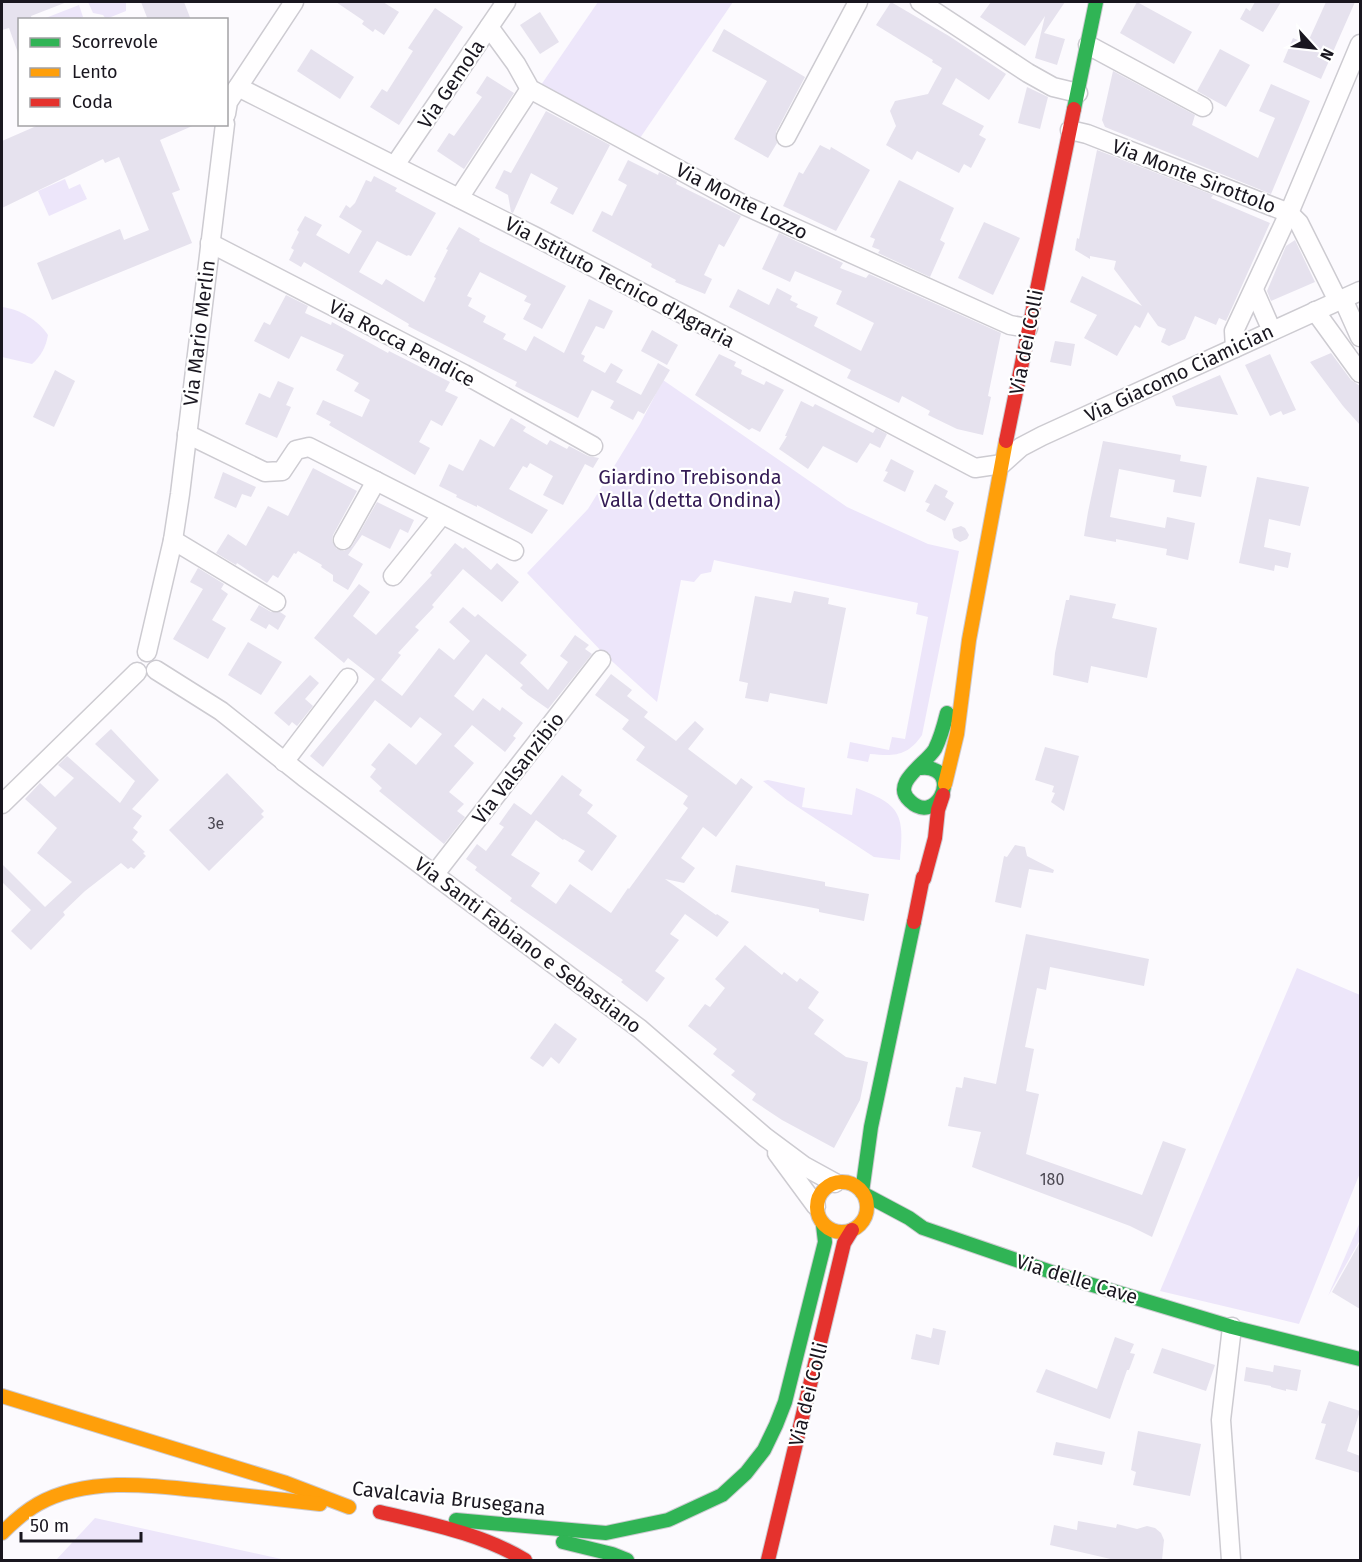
<svg xmlns="http://www.w3.org/2000/svg" width="1362" height="1562" font-family="'Fira Sans',sans-serif">
<style>
.green{fill:#ede6fa}
.building{fill:#e6e2ee}
.lines{fill:none;stroke-linecap:round;stroke-linejoin:round}
.street-casing{stroke:#cdcbd1;stroke-width:21}
.fast-casing{stroke:#cdcbd1;stroke-width:16}
.slow-casing{stroke:#cdcbd1;stroke-width:16}
.jam-casing{stroke:#cdcbd1;stroke-width:16}
.street{stroke:#fffeff;stroke-width:18}
.fast{stroke:#30b455;stroke-width:14}
.slow{stroke:#ff9f0a;stroke-width:14}
.jam{stroke:#e5322d;stroke-width:14}
.labels{text-anchor:middle;dominant-baseline:central;stroke-width:4.5;stroke-linejoin:round;paint-order:stroke}
.number-label{font-size:16px;fill:#4c4953}
.street-label{font-size:20px;fill:#19161f;stroke:#fff}
.park-label{font-size:20px;fill:#341b55;stroke:#fff}
</style>
<rect width="100%" height="100%" fill="#fcfafe"/>
<g class="green">
<polygon points="88,2 126,2 126,11 106,19 103,15 93,13"/>
<polygon points="598,2 733,2 640,138 541,85"/>
<polygon points="79,5 83,17 78,19 43,19"/>
<polygon points="65,179 69,189 80,184 87,199 49,216 38,191"/>
<path d="M2,307C19,309 38,320 48,335C46,347 41,356 32,364L2,357Z"/>
<path d="M663,380L847,507L928,544L959,551L922,735C907,757 894,756 870,754L868,762L847,758L850,742L889,750L892,737L905,739L928,617L916,614L918,603L714,560L711,572L701,574L694,582L681,580L657,702L604,654L527,573L588,509L640,424Z"/>
<path d="M768,780L805,788L802,807L852,815L856,788C900,804 905,814 900,860L874,857L787,800L763,781Z"/>
<polygon points="1297,968 1360,995 1360,1173 1299,1324 1160,1291"/>
<polygon points="1360,1222 1360,1240 1328,1296"/>
<polygon points="95,1518 286,1560 56,1560"/>
</g>
<g class="building">
<polygon points="2,2 67,2 31,16 32,20 20,20 20,53 18,53 9,28 2,30"/>
<polygon points="141,2 184,2 191,20 148,20"/>
<polygon points="336,2 383,2 399,12 384,35 375,29 373,32 362,24 364,21"/>
<polygon points="891,2 949,36 1006,74 989,100 956,78 942,104 984,126 979,135 986,139 971,168 964,164 959,173 917,151 912,160 886,145 896,126 890,111 895,101 928,94 942,68 932,62 933,60 876,25"/>
<polygon points="991,2 1065,2 1044,33 1065,39 1057,65 1035,58 1045,16 1025,46 980,17"/>
<polygon points="1137,2 1192,32 1174,64 1120,33"/>
<polygon points="1255,2 1281,2 1263,32 1240,19 1246,8 1250,11"/>
<polygon points="1326,2 1355,2 1321,79 1283,62 1293,38 1307,44"/>
<polygon points="435,8 463,27 399,125 370,107 382,89 387,92 413,51 408,48"/>
<polygon points="540,12 559,42 540,54 520,25"/>
<polygon points="724,29 805,77 776,132 777,143 768,158 734,139 767,81 712,51"/>
<polygon points="311,49 354,77 340,99 297,71"/>
<polygon points="1220,49 1250,65 1226,107 1197,91"/>
<polygon points="1113,71 1195,115 1192,125 1258,158 1275,118 1259,111 1271,84 1310,101 1271,194 1105,127 1102,120"/>
<polygon points="487,76 514,93 464,169 437,151 449,133 454,136 482,97 476,93"/>
<polygon points="1027,87 1048,97 1040,129 1018,123"/>
<polygon points="546,111 610,145 573,215 550,203 558,188 531,173 513,213 511,212 508,195 495,188 504,170 511,173"/>
<polygon points="41,124 197,124 160,140 180,190 172,193 192,243 52,300 37,263 120,229 124,240 149,230 119,157 105,163 103,159 2,208 2,141"/>
<polygon points="820,145 830,150 831,147 870,170 836,231 783,206 799,172 803,174"/>
<polygon points="1097,150 1213,195 1211,198 1270,223 1226,321 1219,318 1216,325 1195,316 1185,339 1169,346 1161,342 1166,329 1158,326 1148,312 1140,328 1135,325 1117,356 1084,338 1097,315 1070,302 1082,276 1142,306 1114,269 1116,261 1090,256 1090,259 1075,250 1077,238 1079,239"/>
<polygon points="628,160 658,175 659,172 677,181 676,184 741,216 724,247 719,244 704,275 712,279 705,294 675,282 676,280 651,267 652,264 592,231 602,211 612,216 627,185 618,180"/>
<polygon points="374,176 397,188 395,191 436,213 411,256 408,255 407,256 377,241 359,272 382,285 386,279 424,302 436,278 434,277 448,250 446,249 459,227 480,239 479,241 566,286 542,329 523,319 531,304 524,301 527,296 480,272 467,296 472,298 468,306 486,316 483,322 506,334 503,339 526,351 534,336 564,353 589,299 613,311 604,329 596,326 581,354 585,356 583,361 605,373 611,363 618,367 623,370 616,382 641,395 658,363 670,370 644,414 638,411 633,420 610,408 614,401 592,390 578,418 515,386 517,382 408,326 409,324 304,262 301,267 289,260 294,250 291,248 299,232 297,230 305,216 322,225 316,235 349,254 362,231 339,217 346,205 350,208 355,203 366,180 371,182"/>
<polygon points="899,180 954,208 940,240 945,243 930,277 878,253 880,250 872,247 875,239 870,237"/>
<polygon points="984,222 1020,238 993,295 958,278"/>
<polygon points="779,233 843,263 840,268 866,278 869,274 1001,333 988,396 991,397 983,435 957,429 928,415 930,411 902,396 899,403 847,378 851,370 729,307 738,289 769,305 777,288 792,296 790,300 798,304 796,307 818,317 814,326 861,351 874,323 836,304 842,291 795,271 790,282 762,269"/>
<polygon points="1295,240 1315,282 1271,301 1267,291 1286,246"/>
<polygon points="286,295 308,306 305,313 331,325 332,322 388,353 389,351 450,382 445,391 458,397 442,426 431,420 419,442 430,448 415,475 329,425 331,422 316,414 323,400 362,417 370,400 354,391 359,383 336,370 344,355 301,336 289,359 254,341 264,322 270,325"/>
<polygon points="652,330 678,345 667,365 641,351"/>
<polygon points="1055,341 1075,344 1071,366 1050,362"/>
<polygon points="1331,353 1351,380 1360,386 1360,425 1343,406 1310,362"/>
<polygon points="719,354 736,362 734,366 742,370 741,374 764,385 766,381 784,390 760,432 752,428 749,430 695,395"/>
<polygon points="1270,354 1296,410 1283,415 1281,411 1270,416 1245,365"/>
<polygon points="55,370 75,381 54,427 33,417"/>
<polygon points="1220,375 1238,415 1176,406 1172,396"/>
<polygon points="278,381 294,388 286,405 291,407 277,438 245,424 259,393 270,398"/>
<polygon points="801,401 813,407 815,404 873,433 876,428 887,434 880,448 870,443 857,463 823,446 808,469 779,449 787,436 785,436"/>
<polygon points="511,418 526,427 523,431 547,445 550,440 567,449 569,446 588,456 599,458 593,468 585,464 563,505 543,495 553,476 530,463 527,468 523,466 509,489 548,510 532,534 477,505 477,507 456,497 457,495 439,486 449,464 463,471 480,439 494,447"/>
<polygon points="1103,441 1181,455 1180,461 1207,466 1201,497 1173,492 1175,480 1119,469 1110,517 1165,528 1167,517 1195,523 1188,560 1166,555 1167,549 1116,539 1116,542 1084,536 1088,512"/>
<polygon points="891,459 914,471 905,492 883,481 888,472 885,471"/>
<polygon points="313,468 357,491 333,535 332,541 337,549 344,551 352,546 377,502 414,520 408,533 400,529 390,549 362,535 348,555 363,564 348,590 333,581 333,575 321,567 322,565 298,551 296,554 294,553 278,578 273,575 267,583 237,563 236,565 216,553 228,534 246,546 268,506 288,516"/>
<polygon points="223,472 256,487 251,497 242,494 236,508 214,498"/>
<polygon points="1257,477 1309,487 1300,526 1269,519 1264,547 1291,553 1288,568 1275,565 1274,571 1239,563"/>
<polygon points="935,484 948,491 945,497 954,503 945,521 926,511 930,504 925,502"/>
<polygon points="961,526 965,528 969,535 967,539 960,542 954,538 952,529"/>
<polygon points="455,543 463,549 465,547 491,570 497,563 519,582 502,602 463,569 432,605 434,607 415,627 419,630 398,653 401,655 381,680 402,696 439,648 454,660 470,641 449,622 463,607 475,617 478,614 527,655 520,663 548,690 568,662 560,656 575,635 589,645 585,649 592,654 548,709 528,695 520,688 523,685 486,654 454,696 473,711 483,698 500,711 502,707 523,723 513,736 516,738 505,752 472,725 454,746 474,763 449,792 464,804 457,811 465,817 444,844 379,791 382,788 370,777 376,769 371,765 389,743 416,765 442,734 420,717 411,728 375,700 323,767 310,756 375,679 348,658 344,663 314,638 359,584 370,592 353,616 376,635 432,575 430,573"/>
<polygon points="198,568 224,584 221,589 228,594 212,620 226,628 208,659 173,639 203,589 190,582"/>
<polygon points="794,591 829,598 828,604 846,608 827,704 770,693 768,702 745,698 748,683 739,681 755,596 791,603"/>
<polygon points="1070,595 1116,604 1112,618 1157,628 1147,678 1091,666 1088,683 1053,675 1055,653 1066,600 1069,600"/>
<polygon points="259,605 271,612 280,612 286,616 278,630 269,624 266,629 250,620"/>
<polygon points="248,642 282,662 261,695 228,675"/>
<polygon points="611,674 632,690 627,696 648,712 644,717 676,741 695,721 704,729 688,749 736,785 741,778 753,787 716,837 703,827 681,858 695,868 684,883 665,879 716,915 717,914 729,922 717,937 685,914 670,934 679,940 655,971 665,978 647,1002 621,982 623,980 510,901 512,898 475,870 477,867 466,859 477,844 486,851 504,827 499,824 514,803 531,815 562,775 582,790 579,795 593,805 587,813 617,836 592,871 578,861 585,851 564,839 563,840 536,820 511,855 540,873 531,886 556,904 570,884 611,913 628,888 629,889 688,808 683,804 688,796 636,760 645,747 622,729 629,720 595,695"/>
<polygon points="310,675 319,683 305,699 313,706 297,726 292,722 289,726 274,713"/>
<polygon points="111,729 159,780 132,809 142,816 133,828 138,832 132,840 145,852 143,853 146,856 134,869 131,867 128,869 121,863 85,891 63,912 65,915 31,950 11,931 31,910 2,882 2,864 45,907 72,882 37,853 57,828 25,799 40,783 55,797 74,778 58,765 67,756 120,803 135,781 95,744"/>
<polygon points="1045,747 1079,756 1064,811 1051,802 1055,793 1052,792 1054,786 1035,780"/>
<polygon points="227,773 264,811 261,814 264,817 209,871 169,830"/>
<polygon points="1015,845 1025,847 1027,856 1054,870 1053,873 1029,869 1021,908 995,902 1004,856 1007,857"/>
<polygon points="736,865 825,882 825,886 869,894 864,921 819,912 819,909 731,892"/>
<polygon points="1026,934 1149,959 1144,986 1050,967 1046,990 1037,988 1025,1047 1034,1049 1026,1091 1039,1094 1026,1154 1142,1195 1163,1141 1186,1149 1152,1237 1130,1226 972,1167 981,1132 948,1126 956,1087 962,1088 964,1077 996,1084"/>
<polygon points="745,945 782,975 784,972 797,982 800,978 819,992 808,1008 824,1020 814,1034 846,1057 868,1062 860,1100 834,1148 782,1120 752,1100 756,1094 731,1075 735,1071 713,1054 717,1049 688,1026 705,1004 710,1007 725,988 715,979"/>
<polygon points="555,1023 577,1039 559,1064 551,1057 543,1067 530,1058"/>
<polygon points="1360,1242 1360,1309 1332,1292"/>
<polygon points="933,1328 946,1331 939,1365 911,1359 916,1334 931,1338"/>
<polygon points="1115,1337 1134,1344 1130,1353 1135,1354 1129,1370 1127,1370 1110,1419 1036,1392 1046,1369 1097,1389"/>
<polygon points="1162,1348 1215,1365 1206,1391 1153,1373"/>
<polygon points="1274,1365 1301,1370 1297,1391 1286,1389 1286,1391 1271,1387 1271,1386 1244,1381 1246,1367 1273,1372"/>
<polygon points="1329,1401 1360,1411 1347,1451 1360,1456 1360,1473 1315,1459 1326,1424 1321,1423"/>
<polygon points="1138,1431 1201,1444 1190,1496 1133,1485 1136,1472 1131,1470"/>
<polygon points="1056,1442 1105,1452 1102,1465 1053,1455"/>
<polygon points="1078,1521 1116,1528 1117,1524 1137,1529 1147,1526 1155,1528 1161,1533 1164,1540 1162,1560 1115,1560 1050,1545 1054,1525 1077,1530"/>
</g>
<g class="lines">
<defs>
<g id="street">
<polyline points="920,2 1028,73 1053,87 1078,93"/>
<polyline points="489,27 516,64 530,89 746,206 1010,325 1028,328"/>
<polyline points="1088,45 1203,107"/>
<polyline points="238,87 536,237 975,468 1002,464 1021,447 1042,436 1360,291"/>
<polyline points="226,114 228,102 294,2"/>
<polyline points="1070,130 1087,134 1289,213 1299,223 1338,301"/>
<polyline points="786,137 858,2"/>
<polyline points="395,165 506,2"/>
<polyline points="459,198 530,89"/>
<polyline points="210,243 464,374 593,446"/>
<polyline points="1254,290 1272,331"/>
<polyline points="1343,299 1360,337"/>
<polyline points="1315,311 1360,373"/>
<polyline points="1235,348 1234,331 1289,213 1360,44"/>
<polyline points="187,434 265,472 282,471 296,450 309,447 514,551"/>
<polyline points="173,540 276,602"/>
<polyline points="343,540 376,481"/>
<polyline points="393,576 442,515"/>
<polyline points="147,652 173,540 180,494 225,124"/>
<polyline points="156,670 221,711 304,777 640,1029 765,1137 804,1166 835,1183"/>
<polyline points="284,762 348,678"/>
<polyline points="2,804 137,672"/>
<polyline points="434,875 601,660"/>
<polyline points="777,1153 816,1206"/>
<polyline points="1231,1560 1221,1420 1232,1327"/>
</g>
<g id="fast">
<polyline points="1074,109 1096,2"/>
<path d="M918,768C922,768 928,767 932,769C959,777 935,825 910,801C890,783 926,764 935,749C941,737 944,725 947,713"/>
<polyline points="862,1192 871,1127 914,922"/>
<polyline points="864,1194 909,1218 923,1228 1066,1277 1232,1327 1360,1359"/>
<polyline points="456,1520 606,1533 668,1520 722,1495 746,1473 764,1450 776,1425 785,1402 825,1242 823,1225"/>
<polyline points="563,1542 612,1554 627,1560"/>
</g>
<g id="slow">
<polyline points="945,784 957,734 969,640 1006,441"/>
<circle cx="842" cy="1207" r="25"/>
<polyline points="2,1396 286,1483 349,1507"/>
<path d="M2,1533C13,1522 24,1512 38,1504C90,1475 158,1486 214,1492C250,1496 285,1500 320,1504"/>
</g>
<g id="jam">
<polyline points="1006,441 1074,109"/>
<polyline points="914,922 923,877 924,879 935,838 938,810 943,795"/>
<path d="M380,1512C430,1524 480,1533 525,1560"/>
<polyline points="768,1560 844,1243 852,1230"/>
</g>
</defs>
<use href="#street" class="street-casing"/>
<use href="#fast" class="fast-casing"/>
<use href="#slow" class="slow-casing"/>
<use href="#jam" class="jam-casing"/>
<use href="#street" class="street"/>
<use href="#fast" class="fast"/>
<use href="#slow" class="slow"/>
<use href="#jam" class="jam"/>
</g>
<g class="labels">
<g class="number-label">
<text x="216" y="823">3e</text>
<text x="1052" y="1179">180</text>
</g>
<g class="street-label">
<text transform="translate(451 84) rotate(-56)">Via Gemola</text>
<text transform="translate(1194 176) rotate(21)">Via Monte Sirottolo</text>
<text transform="translate(742 201) rotate(27)">Via Monte Lozzo</text>
<text transform="translate(620 282) rotate(28)">Via Istituto Tecnico d'Agraria</text>
<text transform="translate(199 333) rotate(-83)">Via Mario Merlin</text>
<text transform="translate(1026 342) rotate(-79)">Via dei Colli</text>
<text transform="translate(402 343) rotate(28)">Via Rocca Pendice</text>
<text transform="translate(1179 373) rotate(-25)">Via Giacomo Ciamician</text>
<text transform="translate(518 768) rotate(-52)">Via Valsanzibio</text>
<text transform="translate(528 945) rotate(37)">Via Santi Fabiano e Sebastiano</text>
<text transform="translate(1077 1279) rotate(17)">Via delle Cave</text>
<text transform="translate(808 1394) rotate(-76)">Via dei Colli</text>
<text transform="translate(449 1498) rotate(6)">Cavalcavia Brusegana</text>
</g>
<g class="park-label">
<text x="690" y="477">Giardino Trebisonda<tspan x="690" dy="23">Valla (detta Ondina)</tspan></text>
</g>
</g>
<rect width="1362" height="1562" fill="none" stroke="#19161f" stroke-width="6"/>
<rect x="18" y="18" width="210" height="108" fill="#ffffff" stroke="#a3a2a5" stroke-width="1.5"/>
<rect x="30" y="38" width="30" height="9" fill="#30b455" stroke="#a3a2a5" stroke-width="1.5"/>
<text x="72" y="48" font-size="18" fill="#19161f">Scorrevole</text>
<rect x="30" y="68" width="30" height="9" fill="#ff9f0a" stroke="#a3a2a5" stroke-width="1.5"/>
<text x="72" y="78" font-size="18" fill="#19161f">Lento</text>
<rect x="30" y="98" width="30" height="9" fill="#e5322d" stroke="#a3a2a5" stroke-width="1.5"/>
<text x="72" y="108" font-size="18" fill="#19161f">Coda</text>
<g transform="translate(1314 48) rotate(117)" stroke="#ffffff" stroke-width="4.5" paint-order="stroke">
<path d="M0-4.5L10 22L0 15L-10 22Z" fill="#19161f"/>
<text y="-9" font-size="16" font-weight="bold" text-anchor="middle" fill="#19161f">N</text>
</g>
<path d="M21 1532v9h120v-9" fill="none" stroke="#19161f" stroke-width="3"/>
<text x="30" y="1532" font-size="18" fill="#19161f" stroke="#ffffff" stroke-width="4.5" paint-order="stroke">50 m</text>
</svg>
